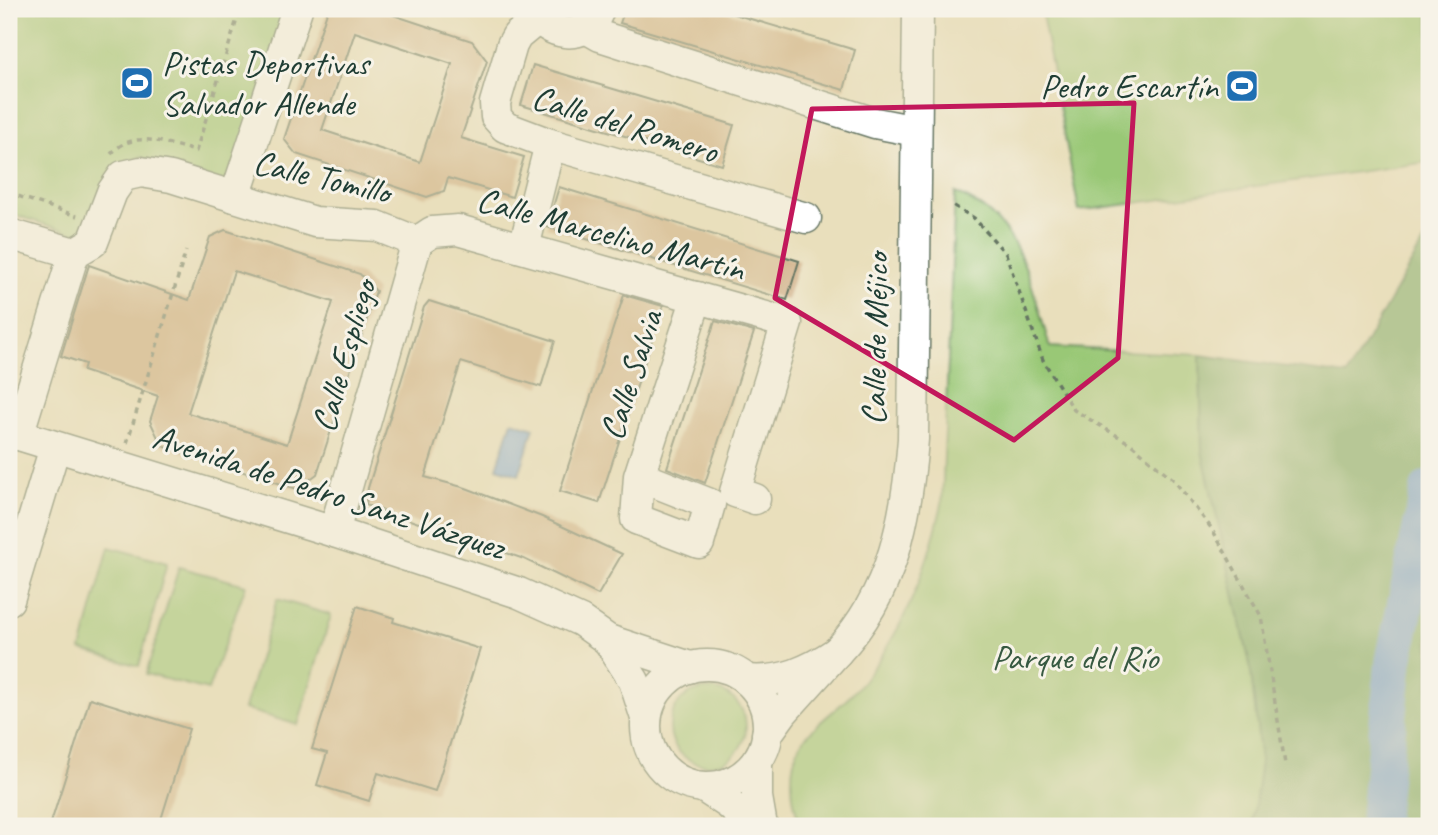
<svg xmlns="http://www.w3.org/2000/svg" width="1438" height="835" font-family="Caveat,sans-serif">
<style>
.green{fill:#99c876;stroke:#5c8255;stroke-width:2}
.forest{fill:#7aac67;stroke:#4c744e;stroke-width:2}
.water{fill:#709fd9;stroke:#486e86;stroke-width:2}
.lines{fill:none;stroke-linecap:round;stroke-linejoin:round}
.river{stroke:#709fd9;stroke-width:37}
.building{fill:#cca87d;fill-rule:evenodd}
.minor-casing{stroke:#667664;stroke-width:33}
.path{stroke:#667664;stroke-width:3.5;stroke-dasharray:5 5;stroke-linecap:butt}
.minor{stroke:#fff;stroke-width:30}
.marked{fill:none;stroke:#c2185b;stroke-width:5;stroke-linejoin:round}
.labels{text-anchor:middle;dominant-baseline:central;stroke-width:6;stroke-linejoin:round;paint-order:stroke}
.poi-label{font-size:35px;fill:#1f3d34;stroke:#f7f3e8;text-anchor:start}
.street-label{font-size:35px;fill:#1f3d34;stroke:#f7f3e8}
.park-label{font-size:35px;fill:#375941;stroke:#f7f3e8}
</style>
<rect width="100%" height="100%" fill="#f7f3e8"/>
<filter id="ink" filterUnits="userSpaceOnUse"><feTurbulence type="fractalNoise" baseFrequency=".0143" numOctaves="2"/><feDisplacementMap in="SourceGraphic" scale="14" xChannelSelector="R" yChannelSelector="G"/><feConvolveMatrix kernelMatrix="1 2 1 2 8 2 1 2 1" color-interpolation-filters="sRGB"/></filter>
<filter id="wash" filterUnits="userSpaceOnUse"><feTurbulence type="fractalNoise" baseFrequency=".00686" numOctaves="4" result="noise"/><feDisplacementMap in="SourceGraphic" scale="28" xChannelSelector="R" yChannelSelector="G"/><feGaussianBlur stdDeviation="1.57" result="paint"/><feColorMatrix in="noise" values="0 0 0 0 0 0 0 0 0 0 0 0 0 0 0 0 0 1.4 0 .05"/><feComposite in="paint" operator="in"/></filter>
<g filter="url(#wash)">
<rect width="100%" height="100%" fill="#e9dfbc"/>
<g class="green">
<polygon points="9,9 289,9 232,186 140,157 122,164 92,223 75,234 9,213"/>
<polygon points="1041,9 1429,9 1429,162 1079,211"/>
<path d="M955,193C1024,220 1030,285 1050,347L1200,355L1202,451L1250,664L1261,761L1254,826H801C791,802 787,766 801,743C814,724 836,711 851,695C900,642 926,574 942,504Z"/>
<polygon points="109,547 167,563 139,666 81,650"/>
<polygon points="179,567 246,585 208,690 146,674"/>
<polygon points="277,599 331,615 298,725 244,709"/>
<circle cx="708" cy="727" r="38"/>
</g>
<polygon class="forest" points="1429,232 1429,826 1252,826 1261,761 1250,664 1202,451 1200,355 1347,375"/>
<polygon class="water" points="512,421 534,428 519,475 497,468"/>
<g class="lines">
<polyline class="river" points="1378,826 1394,661 1429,489"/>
</g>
<g id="blocks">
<g class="building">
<path d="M328,9H375L472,41L487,61L461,138L524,157L512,197L448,178L444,191L427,197L296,154L284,139ZM355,32L452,64L420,162L322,130Z"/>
<polygon points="625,9 717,9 855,50 844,90 620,23"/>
<polygon points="533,65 734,125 722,165 521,105"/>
<polygon points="559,187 799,261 787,300 547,227"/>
<path d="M225,230L360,274L376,291L317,474L297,489L162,446L150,421L158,396L83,371L85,364L61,356L89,265L189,300L210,237ZM234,271L333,302L287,444L188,413Z"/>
<polygon points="624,295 663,306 599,503 560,491"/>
<polygon points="429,301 555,341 541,387 461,362 425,477 466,488 542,517 622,554 598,595 524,559 366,505 368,488 424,307"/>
<polygon points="715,321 754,332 705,483 667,468"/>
<polygon points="357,606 394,618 393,622 480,649 435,791 378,773 369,801 317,785 327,753 312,749"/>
<polygon points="90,698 189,729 159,826 50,826"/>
</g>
</g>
</g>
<g filter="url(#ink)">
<use href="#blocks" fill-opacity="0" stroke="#667664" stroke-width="2"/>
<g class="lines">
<defs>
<g id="minor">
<path d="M537,9L545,24C565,39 592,34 599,9"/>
<polyline points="540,17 517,36 512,45 495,103 496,117 505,127 550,144 806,218"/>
<polyline points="586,28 600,36 875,123 916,131"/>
<polyline points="235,197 297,9"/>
<polyline points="9,234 74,253 93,242 112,192 123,176 141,172 171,177 315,222 377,226 417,242"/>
<polyline points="417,242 432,232 458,230 787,323 735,492 755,499"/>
<polyline points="524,247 550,144"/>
<polyline points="9,432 334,532 519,593 581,621 608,640 690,667"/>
<polyline points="18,435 74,253"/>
<polyline points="639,476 636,519 699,543 710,504 639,476 697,297"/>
<polyline points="334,532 417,242"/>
<polyline points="9,600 55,447"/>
<polyline points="608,640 634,681 646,718"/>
<path d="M837,652C893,593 907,517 913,439L918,9"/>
<circle cx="707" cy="726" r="61"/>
<path d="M747,680C782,683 809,671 837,652L783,712L767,734"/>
<polyline points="757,761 757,797 762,826"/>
<polyline points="703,787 729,804 753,826"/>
</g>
</defs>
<use href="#minor" class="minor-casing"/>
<g class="path">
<path d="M111,154C134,128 166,144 196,151L239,13L248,9"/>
<polyline points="9,193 77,216"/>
<polyline points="954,206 974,218 1006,254 1043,360 1074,410 1131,444 1173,479 1212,529 1261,616 1285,764"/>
<polyline points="127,443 186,251"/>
</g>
<use href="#minor" class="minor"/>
</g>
</g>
<path d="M0 0H1438V835H0ZM1134,103L1118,358L1014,440L775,298L812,109Z" fill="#e9dfbc" fill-opacity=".55" fill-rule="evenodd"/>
<path class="marked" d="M1134,103L1118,358L1014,440L775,298L812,109Z"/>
<defs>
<symbol id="stadium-square" viewBox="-11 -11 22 22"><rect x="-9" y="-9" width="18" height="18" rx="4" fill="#1f6fb2" stroke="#f7f3e8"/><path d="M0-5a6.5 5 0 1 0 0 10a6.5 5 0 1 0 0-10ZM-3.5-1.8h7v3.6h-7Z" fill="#fff"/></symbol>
</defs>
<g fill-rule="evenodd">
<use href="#stadium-square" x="118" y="64" width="38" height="38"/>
<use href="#stadium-square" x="1223" y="67" width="38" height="38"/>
</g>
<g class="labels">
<g class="poi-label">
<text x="162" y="63">Pistas Deportivas<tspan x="162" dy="40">Salvador Allende</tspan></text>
<text x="1218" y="86" text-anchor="end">Pedro Escartín</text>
</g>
<g class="street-label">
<text transform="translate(625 124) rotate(17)">Calle del Romero</text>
<text transform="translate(322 177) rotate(13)">Calle Tomillo</text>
<text transform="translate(611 234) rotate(15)">Calle Marcelino Martín</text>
<text transform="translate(875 339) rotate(-89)">Calle de Méjico</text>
<text transform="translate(344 356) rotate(-74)">Calle Espliego</text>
<text transform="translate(631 375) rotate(-72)">Calle Salvia</text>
<text transform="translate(329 492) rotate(18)">Avenida de Pedro Sanz Vázquez</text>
</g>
<g class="park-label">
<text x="1075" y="657">Parque del Río</text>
</g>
</g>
<rect width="1438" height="835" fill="none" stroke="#f7f3e8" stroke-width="35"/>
</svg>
